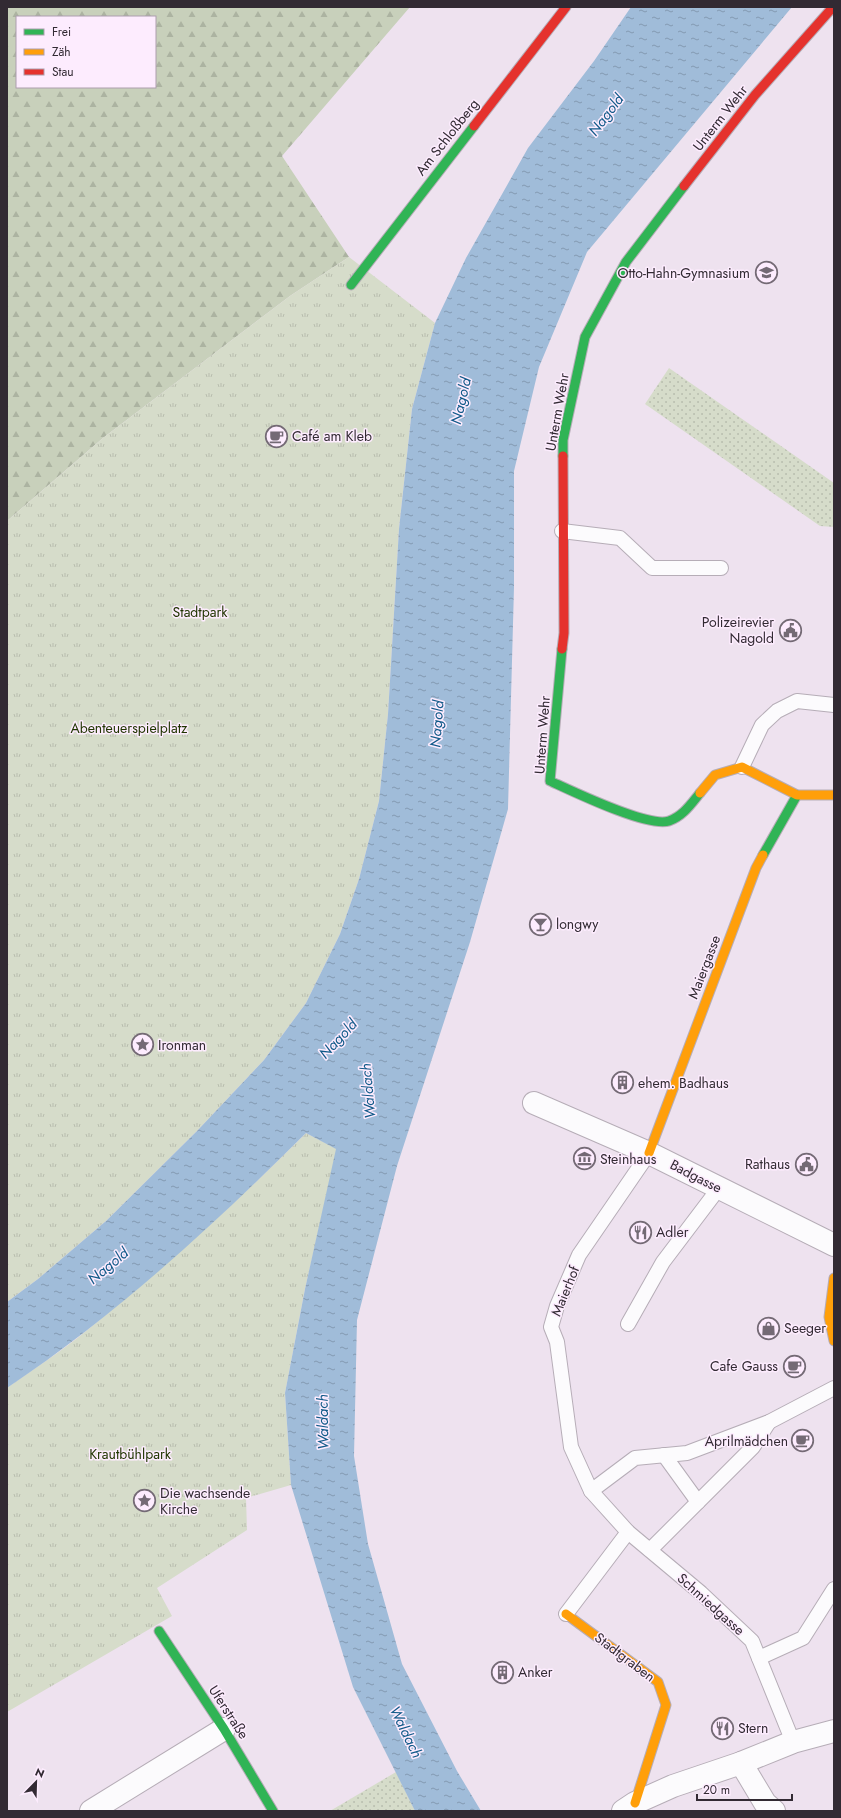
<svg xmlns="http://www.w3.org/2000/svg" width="841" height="1818" font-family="Jost,sans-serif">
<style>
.grass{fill:url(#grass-dots)}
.forest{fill:url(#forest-firs);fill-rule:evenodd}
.park{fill:url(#park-tufts)}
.water{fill:url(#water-ripples)}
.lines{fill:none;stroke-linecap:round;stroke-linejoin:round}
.lane-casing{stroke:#b6adb7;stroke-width:16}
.street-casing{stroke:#b6adb7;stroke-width:24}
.fast-casing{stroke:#b6adb7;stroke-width:11}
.slow-casing{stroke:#b6adb7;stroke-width:11}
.jam-casing{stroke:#b6adb7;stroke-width:11}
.lane{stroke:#fcfbfd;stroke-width:14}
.street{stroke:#fcfbfd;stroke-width:22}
.fast{stroke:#30b455;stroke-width:9}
.slow{stroke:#ff9f0a;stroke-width:9}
.jam{stroke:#e5322d;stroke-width:9}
.labels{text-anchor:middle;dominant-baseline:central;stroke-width:3;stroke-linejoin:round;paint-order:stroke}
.street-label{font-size:14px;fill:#322a33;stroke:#fdecfe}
.poi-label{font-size:14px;fill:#322a33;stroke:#fdecfe;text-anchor:start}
.park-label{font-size:14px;fill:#203500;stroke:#fdecfe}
.water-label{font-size:15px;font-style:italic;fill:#115a89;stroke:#fdecfe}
</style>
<defs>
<pattern id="grass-dots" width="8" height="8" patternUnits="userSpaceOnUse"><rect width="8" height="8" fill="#d6dcca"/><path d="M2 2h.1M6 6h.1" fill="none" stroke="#b8bdae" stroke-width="1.8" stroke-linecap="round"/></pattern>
<pattern id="forest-firs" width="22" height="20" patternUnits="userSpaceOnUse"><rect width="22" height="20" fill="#c8d0bb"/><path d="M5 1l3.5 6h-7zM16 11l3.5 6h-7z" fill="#acb3a1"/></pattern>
<pattern id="park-tufts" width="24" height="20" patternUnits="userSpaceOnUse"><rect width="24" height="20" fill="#d6dcca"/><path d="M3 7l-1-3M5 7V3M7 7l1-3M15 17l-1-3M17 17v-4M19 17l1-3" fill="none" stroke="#b8bdae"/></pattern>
<pattern id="water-ripples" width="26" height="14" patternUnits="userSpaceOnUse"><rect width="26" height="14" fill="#a0bcd9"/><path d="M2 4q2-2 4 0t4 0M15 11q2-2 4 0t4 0" fill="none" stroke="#8399b1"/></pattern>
</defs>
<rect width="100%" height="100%" fill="#eee2ef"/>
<g class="grass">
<polygon points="669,368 834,483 834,527 820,526 645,404"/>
<polygon points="396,1772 415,1811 330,1811"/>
</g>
<path class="forest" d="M7,7H410L282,156L349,257L290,296L103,438L7,521ZM17,17H155V87H17Z"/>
<g class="park">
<polygon points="349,257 435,323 412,409 399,529 388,714 379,801 359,879 340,934 306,1003 264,1060 197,1131 106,1221 38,1279 7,1302 7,521 103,438 290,296"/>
<path d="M306,1133L337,1149L305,1289L285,1393L291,1485L246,1498L247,1530L157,1588L172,1616L7,1712V1388C33,1369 61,1352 86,1331C163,1269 236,1203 306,1133Z"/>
</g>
<path class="water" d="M631,7H792L587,252L539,367L514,471V587L508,809L470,942L397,1166L357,1320L354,1456L368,1544L402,1664L457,1771L481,1811H415L353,1687L291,1485L285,1393L305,1289L336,1149L306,1133C214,1225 116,1315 7,1388V1302L38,1279L106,1221L197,1131L264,1060L306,1003L340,934L359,879L379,801L388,714L399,529L412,409L435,323L466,258L528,148L594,61Z"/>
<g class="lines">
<defs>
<g id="lane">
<polyline points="562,531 620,538 652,568 721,568"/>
<polyline points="742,767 762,725 777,711 797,701 834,705"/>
<polyline points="649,1153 579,1255 557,1306 551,1327 557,1342 571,1447 591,1491 628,1532 701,1593 752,1641 793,1742"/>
<polyline points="628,1324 663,1262 719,1188"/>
<polyline points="664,1455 698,1502"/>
<polyline points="591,1491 635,1458 687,1453 769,1422 834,1388"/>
<polyline points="650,1550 753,1447 769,1422"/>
<polyline points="566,1614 628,1532"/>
<polyline points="759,1658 803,1638 834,1589"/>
</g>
<g id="street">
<polyline points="534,1103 649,1153 834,1245"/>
<polyline points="741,1763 765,1803 774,1811"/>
<polyline points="91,1811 224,1729"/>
<polyline points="623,1811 635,1803 673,1786 741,1763 793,1742 834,1731"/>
</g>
<g id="fast">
<polyline points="351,285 474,126"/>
<polyline points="563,456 563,440 585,337 626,262 684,186"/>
<path d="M562,649L550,781C572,791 648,828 669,821C683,816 691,804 700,793"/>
<polyline points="763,855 797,795"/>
<polyline points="159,1631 224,1729 273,1811"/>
</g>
<g id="slow">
<polyline points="700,793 715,775 742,767 797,795 834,795"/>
<polyline points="649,1153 756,868 763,855"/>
<polyline points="834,1278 829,1317 834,1341"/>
<polyline points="566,1614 658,1682 666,1705 635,1803"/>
</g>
<g id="jam">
<polyline points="474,126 566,7"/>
<polyline points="684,186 755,95 833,7"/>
<polyline points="562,649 564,633 563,456"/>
</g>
</defs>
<use href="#lane" class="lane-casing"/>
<use href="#street" class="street-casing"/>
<use href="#fast" class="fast-casing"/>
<use href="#slow" class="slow-casing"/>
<use href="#jam" class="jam-casing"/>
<use href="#lane" class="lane"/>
<use href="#street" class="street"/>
<use href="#fast" class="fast"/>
<use href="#slow" class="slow"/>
<use href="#jam" class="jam"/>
</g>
<defs>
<symbol id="school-ring" viewBox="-11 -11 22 22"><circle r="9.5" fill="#fdecfe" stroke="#746a75" stroke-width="1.5"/><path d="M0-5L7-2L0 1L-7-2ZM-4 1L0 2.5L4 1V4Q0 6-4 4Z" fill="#746a75"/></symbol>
<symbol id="cafe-ring" viewBox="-11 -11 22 22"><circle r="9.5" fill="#fdecfe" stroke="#746a75" stroke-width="1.5"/><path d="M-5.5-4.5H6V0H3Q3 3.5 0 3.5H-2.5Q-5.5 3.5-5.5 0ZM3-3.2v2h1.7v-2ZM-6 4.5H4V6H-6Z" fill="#746a75"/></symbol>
<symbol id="civic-ring" viewBox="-11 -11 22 22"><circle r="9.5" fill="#fdecfe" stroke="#746a75" stroke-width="1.5"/><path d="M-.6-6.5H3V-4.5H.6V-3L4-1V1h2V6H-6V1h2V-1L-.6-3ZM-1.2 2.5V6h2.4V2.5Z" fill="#746a75"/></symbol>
<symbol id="bar-ring" viewBox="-11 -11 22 22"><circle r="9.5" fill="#fdecfe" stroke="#746a75" stroke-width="1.5"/><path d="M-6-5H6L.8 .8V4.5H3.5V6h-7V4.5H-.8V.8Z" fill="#746a75"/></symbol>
<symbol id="sight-ring" viewBox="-11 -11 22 22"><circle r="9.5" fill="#fdecfe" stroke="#746a75" stroke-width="1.5"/><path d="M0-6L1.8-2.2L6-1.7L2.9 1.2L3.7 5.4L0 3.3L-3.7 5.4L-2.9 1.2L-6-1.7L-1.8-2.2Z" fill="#746a75"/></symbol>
<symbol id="building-ring" viewBox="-11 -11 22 22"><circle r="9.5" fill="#fdecfe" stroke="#746a75" stroke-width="1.5"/><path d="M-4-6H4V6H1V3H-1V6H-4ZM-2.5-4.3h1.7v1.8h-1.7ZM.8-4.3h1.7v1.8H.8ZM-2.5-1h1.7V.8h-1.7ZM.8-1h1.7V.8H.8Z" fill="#746a75"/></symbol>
<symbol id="museum-ring" viewBox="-11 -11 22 22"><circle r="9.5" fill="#fdecfe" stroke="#746a75" stroke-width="1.5"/><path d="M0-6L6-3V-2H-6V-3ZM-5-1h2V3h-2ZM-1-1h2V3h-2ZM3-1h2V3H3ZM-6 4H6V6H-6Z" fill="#746a75"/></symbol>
<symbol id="restaurant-ring" viewBox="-11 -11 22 22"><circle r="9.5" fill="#fdecfe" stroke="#746a75" stroke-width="1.5"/><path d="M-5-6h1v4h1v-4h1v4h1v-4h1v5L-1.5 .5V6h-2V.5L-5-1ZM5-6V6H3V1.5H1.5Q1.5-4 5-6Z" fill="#746a75"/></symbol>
<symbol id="shop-ring" viewBox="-11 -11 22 22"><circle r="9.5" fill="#fdecfe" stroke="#746a75" stroke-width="1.5"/><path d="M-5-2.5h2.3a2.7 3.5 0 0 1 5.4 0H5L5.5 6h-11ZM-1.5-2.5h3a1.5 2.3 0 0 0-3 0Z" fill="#746a75"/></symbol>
</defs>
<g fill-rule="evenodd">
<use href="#school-ring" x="754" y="260" width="25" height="25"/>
<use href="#cafe-ring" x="264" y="424" width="25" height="25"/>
<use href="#civic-ring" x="778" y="618" width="25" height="25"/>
<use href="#bar-ring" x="528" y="912" width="25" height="25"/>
<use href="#sight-ring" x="130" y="1032" width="25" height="25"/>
<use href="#building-ring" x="610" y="1070" width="25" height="25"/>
<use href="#museum-ring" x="572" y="1146" width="25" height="25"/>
<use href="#civic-ring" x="794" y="1152" width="25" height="25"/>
<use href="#restaurant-ring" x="628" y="1220" width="25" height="25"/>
<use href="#shop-ring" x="756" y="1316" width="25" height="25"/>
<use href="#cafe-ring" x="782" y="1354" width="25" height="25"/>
<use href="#cafe-ring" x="790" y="1428" width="25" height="25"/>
<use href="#sight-ring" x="132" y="1488" width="25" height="25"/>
<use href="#building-ring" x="490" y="1660" width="25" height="25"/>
<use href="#restaurant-ring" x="710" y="1716" width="25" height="25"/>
</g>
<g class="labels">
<g class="street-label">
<text transform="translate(720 118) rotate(-52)">Unterm Wehr</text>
<text transform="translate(447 137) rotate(-52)">Am Schloßberg</text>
<text transform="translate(557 412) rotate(-80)">Unterm Wehr</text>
<text transform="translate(542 735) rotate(-86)">Unterm Wehr</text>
<text transform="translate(704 967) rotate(-69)">Maiergasse</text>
<text transform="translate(696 1176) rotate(27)">Badgasse</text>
<text transform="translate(565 1291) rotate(-68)">Maierhof</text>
<text transform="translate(711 1604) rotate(42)">Schmiedgasse</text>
<text transform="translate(625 1657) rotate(37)">Stadtgraben</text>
<text transform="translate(229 1712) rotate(57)">Uferstraße</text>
</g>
<g class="poi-label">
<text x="750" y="273" text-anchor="end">Otto-Hahn-Gymnasium</text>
<text x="292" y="436">Café am Kleb</text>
<text x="774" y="622" text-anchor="end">Polizeirevier<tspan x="774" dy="16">Nagold</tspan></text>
<text x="556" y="924">longwy</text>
<text x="158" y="1045">Ironman</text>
<text x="638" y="1083">ehem. Badhaus</text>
<text x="600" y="1159">Steinhaus</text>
<text x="790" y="1164" text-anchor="end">Rathaus</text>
<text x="656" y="1232">Adler</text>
<text x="784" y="1328">Seeger</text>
<text x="778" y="1366" text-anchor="end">Cafe Gauss</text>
<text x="788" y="1441" text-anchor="end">Aprilmädchen</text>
<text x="160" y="1493">Die wachsende<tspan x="160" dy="16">Kirche</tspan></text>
<text x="518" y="1672">Anker</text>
<text x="738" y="1728">Stern</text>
</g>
<g class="park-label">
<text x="200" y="612">Stadtpark</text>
<text x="129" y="728">Abenteuerspielplatz</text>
<text x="130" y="1454">Krautbühlpark</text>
</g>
<g class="water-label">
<text transform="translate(606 115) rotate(-53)">Nagold</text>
<text transform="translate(461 401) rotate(-77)">Nagold</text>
<text transform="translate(437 724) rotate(-86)">Nagold</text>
<text transform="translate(338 1039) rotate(-47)">Nagold</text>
<text transform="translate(368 1091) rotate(-95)">Waldach</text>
<text transform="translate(108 1266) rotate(-40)">Nagold</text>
<text transform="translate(323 1422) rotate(-91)">Waldach</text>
<text transform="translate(406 1732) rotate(64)">Waldach</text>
</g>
</g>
<rect width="841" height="1818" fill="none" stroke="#322a33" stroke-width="16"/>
<rect x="16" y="16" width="140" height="72" fill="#fdecfe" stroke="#ac9ead"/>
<rect x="24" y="29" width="20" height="6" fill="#30b455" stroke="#ac9ead"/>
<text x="52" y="36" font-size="12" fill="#322a33">Frei</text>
<rect x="24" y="49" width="20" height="6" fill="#ff9f0a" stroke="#ac9ead"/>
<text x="52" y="56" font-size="12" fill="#322a33">Zäh</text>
<rect x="24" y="69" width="20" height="6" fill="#e5322d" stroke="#ac9ead"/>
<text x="52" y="76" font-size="12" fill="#322a33">Stau</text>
<g transform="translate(36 1782) rotate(23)" stroke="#fdecfe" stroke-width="3" paint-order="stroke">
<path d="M0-3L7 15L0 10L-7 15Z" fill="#322a33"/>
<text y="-6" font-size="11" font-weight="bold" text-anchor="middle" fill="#322a33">N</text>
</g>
<path d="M697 1794v6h95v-6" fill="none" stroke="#322a33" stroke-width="2"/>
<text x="703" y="1794" font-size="12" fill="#322a33" stroke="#fdecfe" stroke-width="3" paint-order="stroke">20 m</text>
</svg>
